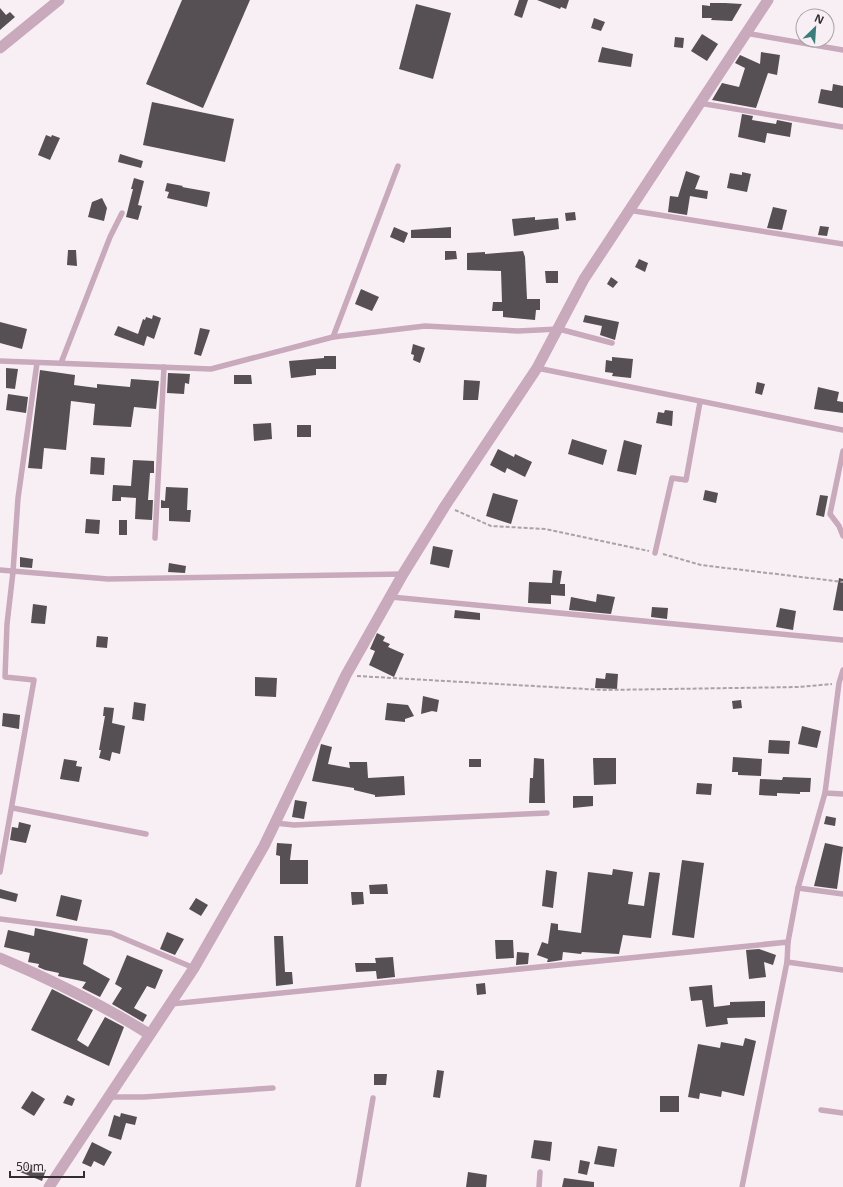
<svg xmlns="http://www.w3.org/2000/svg" width="843" height="1187" font-family="'Noto Sans',sans-serif">
<style>
.building{fill:#564f53}
.lines{fill:none;stroke-linecap:round;stroke-linejoin:round}
.path{stroke:#a9a2a6;stroke-width:2;stroke-dasharray:4 2;stroke-linecap:butt}
.lane{stroke:#c9a9bc;stroke-width:5.5}
.street{stroke:#c9a9bc;stroke-width:11}
</style>
<rect width="100%" height="100%" fill="#f8eff4"/>
<g class="building">
<polygon points="182,0 250,0 203,108 146,84"/>
<polygon points="519,0 528,0 522,18 514,15"/>
<polygon points="537,0 569,0 566,9 561,7 560,9"/>
<polygon points="710,3 725,3 742,4 732,21 711,20 712,18 702,18 702,5 710,6"/>
<polygon points="416,4 451,13 433,79 399,69"/>
<polygon points="0,8 6,15 10,12 15,17 0,30"/>
<polygon points="594,18 605,22 601,31 591,28"/>
<polygon points="702,34 718,44 707,61 691,51"/>
<polygon points="675,37 684,38 683,48 674,47"/>
<polygon points="602,47 633,54 631,67 598,62"/>
<polygon points="761,52 780,55 777,75 768,73 756,108 712,100 722,83 739,87 745,68 735,63 740,55 760,64"/>
<polygon points="833,84 843,86 843,108 818,103 821,89 832,91"/>
<polygon points="152,102 234,119 225,162 143,145"/>
<polygon points="742,114 753,116 752,120 776,124 777,120 792,123 790,137 767,133 765,143 738,137"/>
<polygon points="46,135 51,137 52,135 60,138 50,160 38,155"/>
<polygon points="120,154 143,161 141,168 118,162"/>
<polygon points="686,171 700,176 695,189 708,191 707,199 690,196 687,215 668,212 670,196 678,197"/>
<polygon points="742,172 751,174 747,192 727,188 730,173 742,175"/>
<polygon points="134,178 144,181 138,205 142,206 138,220 126,217 133,189 131,189"/>
<polygon points="167,183 183,186 182,187 210,192 207,207 167,198 169,192 165,191"/>
<polygon points="102,198 107,208 104,221 88,217 92,202"/>
<polygon points="773,207 787,210 782,230 767,228"/>
<polygon points="575,212 576,220 566,221 565,213"/>
<polygon points="535,217 535,220 558,218 559,229 514,236 512,219"/>
<polygon points="820,226 829,227 827,236 818,235"/>
<polygon points="394,227 408,233 404,243 390,237"/>
<polygon points="451,227 451,238 411,238 411,230"/>
<polygon points="68,250 76,250 77,266 67,265"/>
<polygon points="445,251 456,251 457,259 445,260"/>
<polygon points="523,251 525,257 527,299 540,299 540,310 536,310 535,320 503,317 503,311 492,311 493,302 502,302 501,271 467,270 467,253 485,252 485,254"/>
<polygon points="639,259 648,263 645,272 635,267"/>
<polygon points="545,271 558,271 558,283 546,283"/>
<polygon points="611,277 618,282 613,288 607,284"/>
<polygon points="361,289 379,297 372,311 355,304"/>
<polygon points="153,315 161,318 154,339 147,336 144,346 114,335 118,326 138,334 143,319 145,320 146,317 152,319"/>
<polygon points="585,315 619,322 615,340 600,335 602,326 583,322"/>
<polygon points="0,322 27,329 22,349 0,343"/>
<polygon points="200,328 210,330 201,356 194,354"/>
<polygon points="413,344 425,348 420,363 413,360 414,355 411,354"/>
<polygon points="324,356 336,356 336,369 316,369 316,375 291,378 289,361 324,358"/>
<polygon points="612,357 633,359 631,378 612,376 613,373 605,372 606,360 612,361"/>
<polygon points="6,368 18,369 15,389 6,388"/>
<polygon points="40,370 75,375 74,385 97,388 97,384 130,387 131,379 159,381 156,409 134,407 131,427 93,425 95,404 71,401 66,450 44,448 42,469 28,468"/>
<polygon points="168,373 190,374 189,384 185,383 184,394 167,393"/>
<polygon points="234,375 251,375 252,384 234,384"/>
<polygon points="464,380 480,381 478,400 463,400"/>
<polygon points="757,382 765,384 762,395 755,393"/>
<polygon points="818,387 839,392 837,401 843,402 843,413 814,409"/>
<polygon points="8,394 28,397 26,413 6,410"/>
<polygon points="665,410 673,411 672,426 656,423 658,412 664,413"/>
<polygon points="271,423 272,439 254,441 253,424"/>
<rect x="297" y="425" width="14" height="12"/>
<polygon points="572,439 607,450 603,465 568,454"/>
<polygon points="624,440 642,445 636,475 617,471"/>
<polygon points="498,449 514,457 515,454 532,462 525,477 507,468 505,473 490,465"/>
<polygon points="91,457 105,458 104,475 90,474"/>
<polygon points="133,460 154,461 154,473 150,473 148,500 153,500 152,520 135,519 136,498 121,497 121,501 112,501 113,485 131,486"/>
<polygon points="166,487 188,488 187,510 191,510 190,522 169,521 169,508 161,508 161,500 165,501"/>
<polygon points="705,490 718,493 716,503 703,500"/>
<polygon points="493,493 518,500 511,524 486,516"/>
<polygon points="820,495 828,496 824,517 816,515"/>
<polygon points="86,519 100,520 99,534 85,533"/>
<rect x="119" y="520" width="8" height="15"/>
<polygon points="433,546 453,550 449,568 430,564"/>
<polygon points="20,557 33,559 32,568 20,567"/>
<polygon points="169,563 186,566 185,573 168,572"/>
<polygon points="553,570 562,571 560,584 565,584 565,596 551,595 551,604 528,603 529,582 552,583"/>
<polygon points="839,578 843,579 843,611 833,610"/>
<polygon points="597,594 615,597 611,614 569,610 571,597 596,602"/>
<polygon points="33,604 47,606 45,624 31,623"/>
<polygon points="652,607 668,608 667,619 651,617"/>
<polygon points="780,608 796,611 793,630 776,627"/>
<polygon points="455,610 480,613 480,620 454,618"/>
<polygon points="377,633 385,637 383,641 390,644 388,647 404,654 394,677 369,665 375,651 370,649"/>
<polygon points="97,636 108,637 107,648 96,647"/>
<polygon points="606,673 618,674 617,689 595,688 596,678 605,679"/>
<polygon points="255,677 277,678 276,697 255,696"/>
<polygon points="423,696 439,700 437,712 432,711 421,714"/>
<polygon points="741,700 742,708 733,709 732,701"/>
<polygon points="134,702 146,704 144,721 132,719"/>
<polygon points="387,703 408,705 414,716 405,719 405,722 385,720"/>
<polygon points="104,707 114,708 112,723 125,726 120,754 112,752 110,761 99,758 101,750 99,750 105,716 103,716"/>
<polygon points="3,713 20,715 19,729 2,726"/>
<polygon points="802,726 821,731 817,748 798,744"/>
<polygon points="769,740 790,741 789,754 768,753"/>
<polygon points="321,744 332,747 328,764 350,768 349,762 367,762 368,778 404,776 405,795 375,797 375,795 354,790 354,788 312,781"/>
<polygon points="733,757 762,759 761,776 738,775 738,772 732,772"/>
<polygon points="534,758 544,759 545,803 529,803 530,778 533,778"/>
<polygon points="593,758 616,758 616,784 594,785"/>
<polygon points="64,759 77,761 76,766 82,767 79,782 60,779"/>
<rect x="469" y="759" width="12" height="8"/>
<polygon points="783,777 811,778 810,792 800,792 800,794 777,793 777,796 759,795 760,779 782,780"/>
<polygon points="697,783 712,784 711,795 696,794"/>
<polygon points="573,796 593,796 593,806 573,808"/>
<polygon points="295,800 307,802 304,819 292,817"/>
<polygon points="826,816 836,818 835,826 824,824"/>
<polygon points="19,822 31,825 26,843 10,840 12,827 18,828"/>
<polygon points="277,843 292,844 290,860 308,860 308,884 280,884 280,856 276,855"/>
<polygon points="825,843 843,847 837,889 814,886"/>
<polygon points="682,860 704,863 694,938 672,935"/>
<polygon points="613,869 633,872 628,904 644,906 649,872 660,873 651,938 623,935 619,954 582,952 581,954 563,952 562,960 549,962 547,962 548,959 537,955 542,942 548,944 551,923 558,924 558,930 581,933 588,872 612,875"/>
<polygon points="546,870 557,872 553,908 542,906"/>
<polygon points="387,884 388,894 370,894 369,885"/>
<polygon points="0,889 18,894 16,902 0,898"/>
<polygon points="351,892 363,892 364,904 352,905"/>
<polygon points="61,895 82,900 77,921 56,916"/>
<polygon points="196,898 208,905 201,916 189,909"/>
<polygon points="35,928 88,939 83,964 110,979 100,997 82,988 86,982 58,976 59,973 45,970 38,967 39,964 28,962 30,953 4,947 8,930 34,936"/>
<polygon points="167,932 184,939 175,955 160,949"/>
<polygon points="274,936 283,936 285,972 292,972 293,984 276,986"/>
<polygon points="495,940 513,940 514,958 496,959"/>
<polygon points="759,949 776,955 773,965 764,962 766,977 749,979 746,950"/>
<polygon points="517,952 529,953 528,964 516,965"/>
<polygon points="127,955 163,970 155,989 147,986 134,1008 147,1015 143,1022 112,1004 122,988 115,984"/>
<polygon points="393,957 395,977 377,979 376,971 356,972 355,963 376,963 375,958"/>
<polygon points="485,983 486,994 477,995 476,984"/>
<polygon points="712,985 714,1007 730,1005 730,1002 765,1001 765,1017 727,1018 728,1024 706,1027 702,1000 691,1001 689,987"/>
<polygon points="52,989 93,1010 77,1040 88,1047 105,1017 124,1027 109,1066 31,1030"/>
<polygon points="745,1038 756,1041 744,1096 722,1091 721,1097 700,1093 699,1099 688,1097 698,1044 720,1048 721,1042 743,1046"/>
<polygon points="437,1070 444,1071 440,1098 433,1097"/>
<polygon points="374,1074 387,1074 386,1085 374,1085"/>
<polygon points="32,1091 45,1099 34,1116 21,1108"/>
<polygon points="67,1095 75,1099 72,1106 63,1103"/>
<rect x="660" y="1096" width="19" height="16"/>
<polygon points="121,1113 137,1117 135,1125 126,1123 121,1140 108,1136 114,1115 120,1117"/>
<polygon points="534,1140 552,1142 550,1161 531,1158"/>
<polygon points="92,1142 112,1152 104,1166 94,1161 91,1167 82,1163"/>
<polygon points="598,1146 617,1149 614,1167 594,1164"/>
<polygon points="580,1160 590,1162 587,1175 578,1173"/>
<polygon points="24,1162 46,1170 42,1181 20,1172"/>
<polygon points="468,1172 487,1175 486,1187 466,1187"/>
<polygon points="564,1178 594,1182 594,1187 562,1187"/>
</g>
<g class="lines">
<g class="path">
<polyline points="455,510 491,526 545,529 649,551"/>
<polyline points="663,554 701,565 843,582"/>
<polyline points="357,676 604,690 799,687 832,684"/>
</g>
<g class="lane">
<polyline points="745,33 843,50"/>
<polyline points="699,103 843,127"/>
<polyline points="628,210 843,244"/>
<polyline points="333,337 398,166"/>
<polyline points="0,361 211,369 333,337 425,326 518,331 559,329 612,343"/>
<polyline points="61,363 110,237 122,213"/>
<polyline points="537,368 843,430"/>
<polyline points="843,451 830,514 839,526 843,536"/>
<polyline points="155,538 164,367"/>
<polyline points="655,553 672,478 686,480 700,402"/>
<polyline points="0,570 108,579 403,574"/>
<polyline points="391,597 843,640"/>
<polyline points="825,793 843,794"/>
<polyline points="13,808 146,834"/>
<polyline points="275,823 294,825 547,813"/>
<polyline points="0,872 34,680 5,677 7,624 13,572 18,498 37,363"/>
<polyline points="798,888 843,894"/>
<polyline points="0,919 111,933 194,968"/>
<polyline points="788,942 798,888 825,793 839,683 843,670"/>
<polyline points="171,1004 788,942 787,962"/>
<polyline points="108,1097 144,1097 273,1088"/>
<polyline points="821,1110 843,1113"/>
<polyline points="358,1187 373,1098"/>
<polyline points="539,1187 540,1172"/>
<polyline points="742,1187 787,962 843,970"/>
</g>
<g class="street">
<polyline points="0,48 59,0"/>
<path d="M0,958C52,980 101,1004 149,1034"/>
<polyline points="49,1187 194,968 264,846 346,675 403,574 445,506 537,368 584,279 768,0"/>
</g>
</g>
<g transform="translate(815 28) rotate(25)"><circle r="19" fill="#f8eff4" stroke="#a8a2a6"/>
<path d="M0-3L7 15L0 10L-7 15Z" fill="#377f7c"/>
<text y="-6" font-size="11" font-weight="bold" text-anchor="middle" fill="#312e30">N</text>
</g>
<path d="M10 1171v6h74v-6" fill="none" stroke="#312e30" stroke-width="2"/>
<text x="16" y="1171" font-size="12" fill="#312e30" stroke="#f8eff4" stroke-width="3" paint-order="stroke">50 m</text>
</svg>
